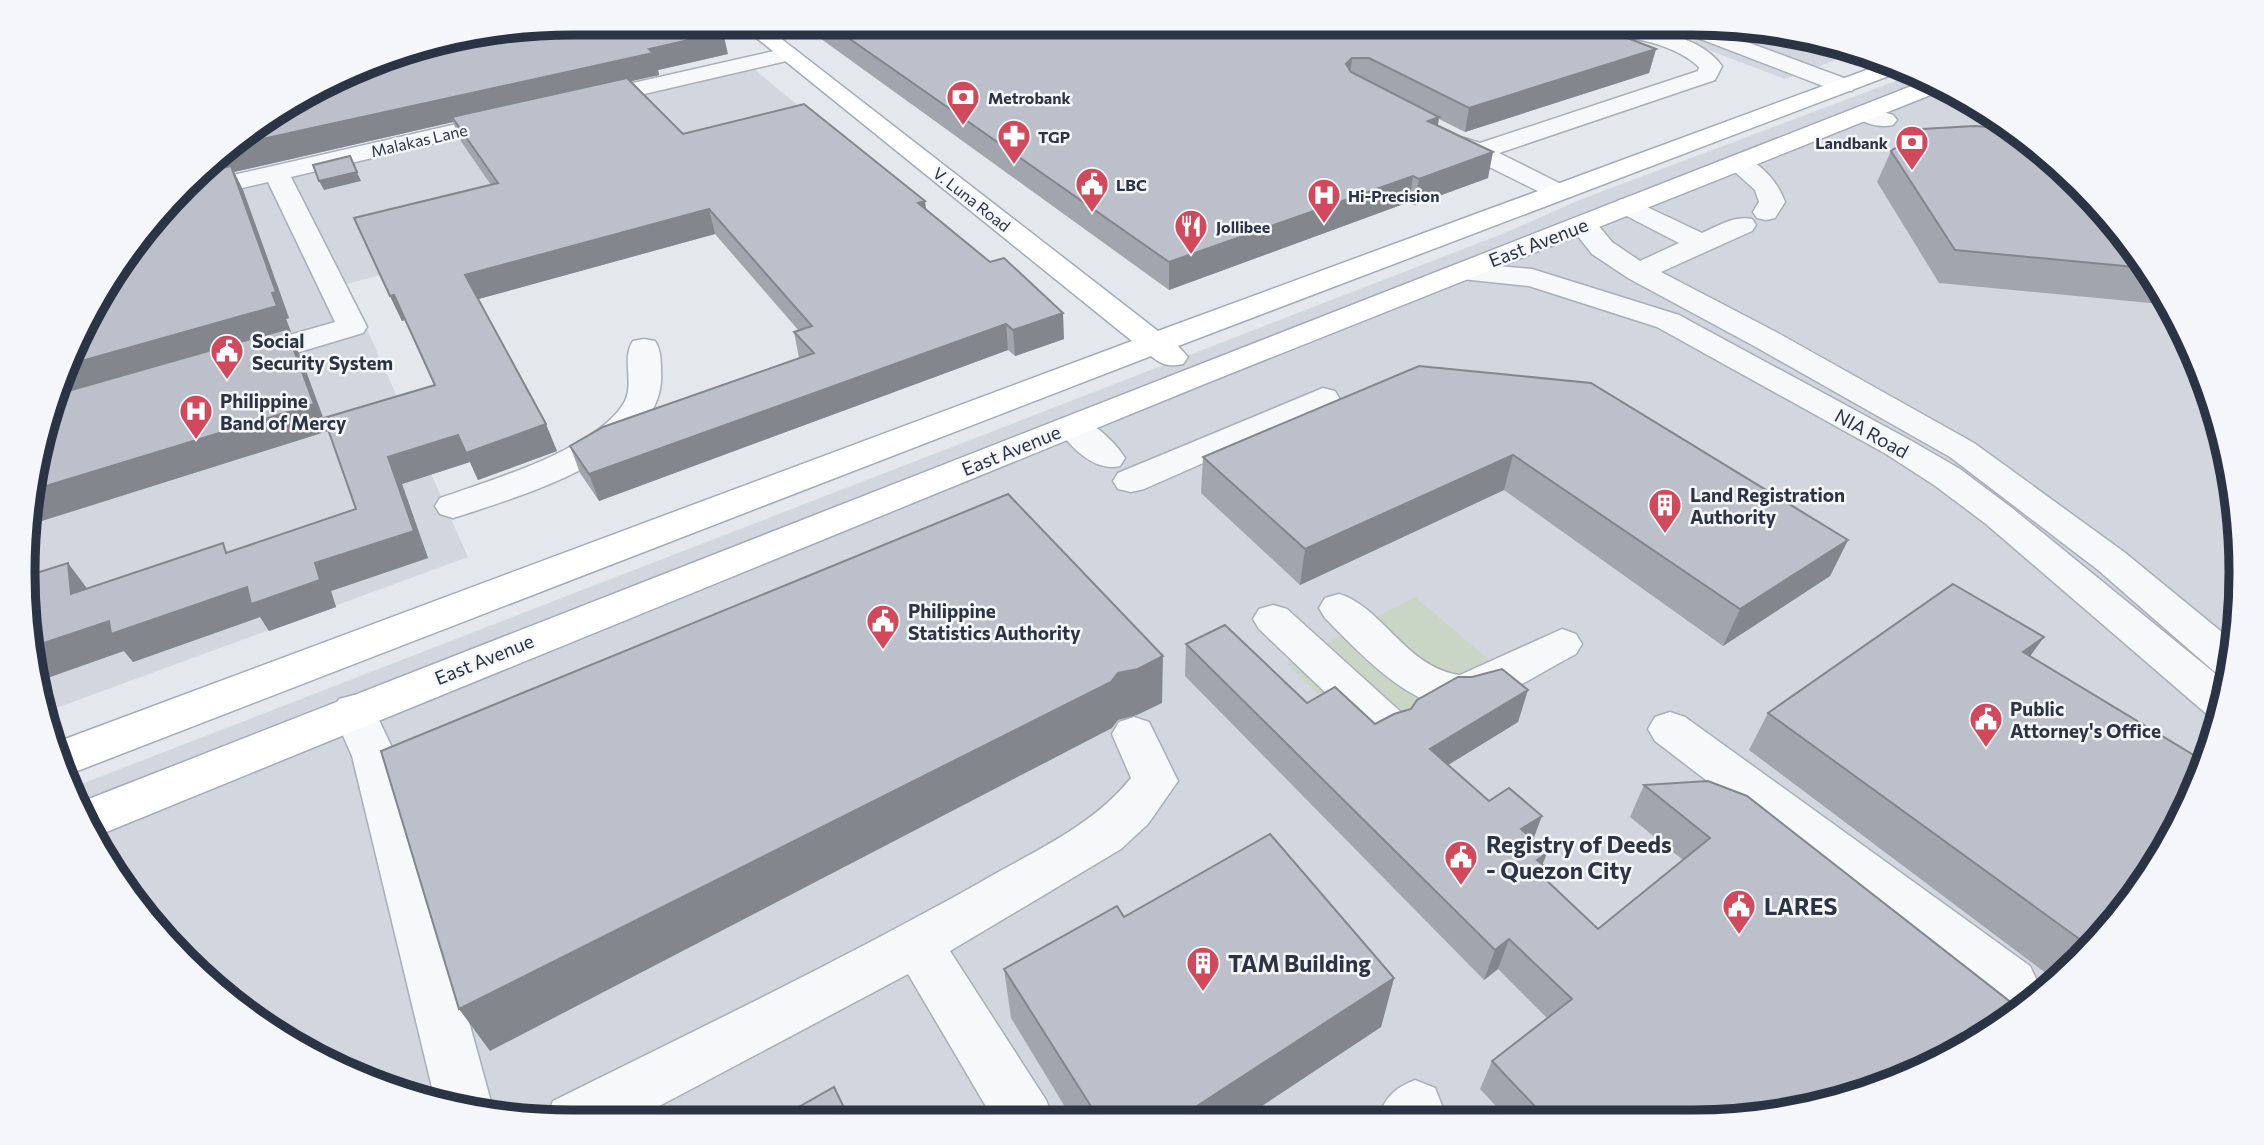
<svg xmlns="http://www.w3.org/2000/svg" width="2264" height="1145" font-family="Commissioner,sans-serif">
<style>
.built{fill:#d2d6de}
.green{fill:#c9d6c5}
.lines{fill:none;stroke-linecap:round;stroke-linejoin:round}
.minor-casing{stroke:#a9aeb7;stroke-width:3}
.major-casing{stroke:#a3abb8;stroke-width:3}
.minor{fill:#f7f8fa;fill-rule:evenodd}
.major{fill:#fff;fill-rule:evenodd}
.wall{fill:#a1a5ae;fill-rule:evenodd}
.shaded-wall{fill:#83868d}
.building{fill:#bbc0ca;stroke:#83868d;stroke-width:2}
.labels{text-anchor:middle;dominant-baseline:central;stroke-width:5;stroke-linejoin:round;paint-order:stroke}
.far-poi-label{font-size:16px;font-weight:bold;fill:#2b3445;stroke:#f4f6f9;text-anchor:start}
.far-street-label{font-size:16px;fill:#2b3445;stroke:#f4f6f9}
.street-label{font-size:19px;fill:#2b3445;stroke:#f4f6f9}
.poi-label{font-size:19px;font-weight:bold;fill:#2b3445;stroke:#f4f6f9;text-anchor:start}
.near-poi-label{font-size:23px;font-weight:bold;fill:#2b3445;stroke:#f4f6f9;text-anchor:start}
.rim{fill:none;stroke:#2b3445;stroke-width:9}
</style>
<rect width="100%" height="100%" fill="#e4e7ec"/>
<g class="built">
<polygon points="1639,24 1727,24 1833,41 1860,51 1785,79"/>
<polygon points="749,65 849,147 347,284 468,557 48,711 27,644 33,465 97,297 170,200"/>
<polygon points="1917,73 1934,79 2026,136 2105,210 2167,297 2212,395 2236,500 2240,608 2223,714 2185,815 2127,907 2026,1009 1902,1081 1764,1117 537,1121 431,1104 330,1066 184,962 80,816 71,788 1502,234 1582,199"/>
</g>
<polygon class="green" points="1415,597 1495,665 1364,739 1287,664"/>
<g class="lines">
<defs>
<g id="minor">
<path d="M1569,24C1612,24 1694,26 1722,66L1715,80L1499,153L1565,186L1569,192L1565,198L1556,200L1455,150L1452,145L1455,140L1464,138L1480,143L1698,71L1699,67C1669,39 1618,36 1579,30L1572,28Z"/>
<polygon points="1669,24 1698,24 1852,81 1855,86 1852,91 1836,91 1672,28"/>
<polygon points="787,48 795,49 798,54 795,59 588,107 580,105 576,100 580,95"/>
<path d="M1865,106L1893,115L1897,120L1893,125C1881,128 1861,124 1853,113L1857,108Z"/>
<polygon points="509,112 517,114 521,119 517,124 291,177 367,327 363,333 256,365 245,367 234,365 229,358 234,351 335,322 268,182 174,204 167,202 185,186"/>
<path d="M1738,155C1760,161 1778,182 1785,202L1775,218L1766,220L1757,218L1753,212L1759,202L1755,190L1725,163L1729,158Z"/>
<path d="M1628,198L1702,233C1718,226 1734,215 1752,219L1756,225L1752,231L1661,272L1776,332L1974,443L2124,552L2234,642L2229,677L2216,673L2098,570L1950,457L1754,346L1628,278L1592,254L1569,225L1573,219L1583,217L1593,219L1612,242L1640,261L1679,243L1619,212L1615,206L1619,200Z"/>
<polygon points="1462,263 1532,269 1679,315 1910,440 1960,469 2012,508 2228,684 2220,720 2209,716 1986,524 1934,485 1886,454 1657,327 1529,286 1452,278 1448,272 1452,266"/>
<path d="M644,339L655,341C661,350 661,361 661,372C667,453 526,494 466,514L453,518L440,514L435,506L440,498C489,481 597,449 624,403C635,384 621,358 633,341Z"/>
<polygon points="1323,388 1335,391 1339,398 1335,405 1144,489 1131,492 1118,489 1113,481 1118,473"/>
<path d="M1073,416C1093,421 1114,441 1125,458L1120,466C1094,472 1070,447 1056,426L1061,419Z"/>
<path d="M1339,594C1383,607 1406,668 1460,675L1562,629L1576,634L1582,644L1576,654C1541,672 1502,700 1463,706C1414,714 1356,649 1325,618L1319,608L1325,598Z"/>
<polygon points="1273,605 1287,609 1403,714 1410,726 1403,738 1388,743 1373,738 1259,629 1253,619 1259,609"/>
<polygon points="354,695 369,699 396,756 493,1109 491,1114 436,1104 352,756 332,711 339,699"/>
<polygon points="1670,712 1685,717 2030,966 2038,983 2030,1000 2012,1007 1994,1000 1655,741 1648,729 1655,717"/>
<path d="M1134,717L1149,722L1178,781L1148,824L1121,849L950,951L1046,1100L1054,1120H994L908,974L631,1121H545L553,1101C696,1030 840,961 979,883C1032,852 1092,827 1131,778L1112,734L1119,722Z"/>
<path d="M1415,1080L1435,1088L1443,1108L1439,1118L1377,1119C1386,1097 1393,1089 1415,1080Z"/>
</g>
<g id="major">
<path d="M738,23H761L1158,331L1888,62L1907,69L1178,346L1188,357L1183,364C1169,367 1162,365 1151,356L67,775L57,742L1132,341Z"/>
<polygon points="1932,78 1948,88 1207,383 99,835 94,836 80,816 76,804"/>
</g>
</defs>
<use href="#minor" class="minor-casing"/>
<use href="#major" class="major-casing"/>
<use href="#minor" class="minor"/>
<use href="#major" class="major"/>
</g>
<g class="wall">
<polygon points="799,23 1591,24 1656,49 1649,73 1465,132 1439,119 1438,125 1488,178 1414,205 1409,202 1169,290"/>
<path d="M728,54L658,70L659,75L630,81L683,134L926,210L1064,339L1015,356L1008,350L599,501L580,473L570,446L799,358L794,332L799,331L715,234L478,299L557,451L478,480L470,462L402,484L428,558L331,591L336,607L269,631L260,617L133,662L124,651L27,644L33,465L238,137ZM453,122L460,140L491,185L365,243L402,321L405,320L434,385L356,509L229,552L88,589L34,574L32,524L328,431L300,355L288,333L291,332L286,319L289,318L243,190L234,172Z"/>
<polygon points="1891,151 2105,210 2167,297 2171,305 1939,283 1877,182"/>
<polygon points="1419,366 1848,540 1830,576 1723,646 1504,490 1300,585 1201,493 1203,457"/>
<polygon points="2044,637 2030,656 2127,907 2055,980 1749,750 1768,713"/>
<polygon points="1186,644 1307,703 1375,724 1518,722 1448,765 1533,840 1543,864 1546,880 1598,929 1683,860 1630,817 1644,785 1708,781 1764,1117 1507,1118 1480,1089 1492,1061 1547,1018 1498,969 1484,980 1185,676"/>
<polygon points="1004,969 1394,978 1381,1027 1242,1119 1073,1120 1011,1018"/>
</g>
<g class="shaded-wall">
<polygon points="572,23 608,23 347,78 395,52"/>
<polygon points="723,32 728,54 658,70 659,75 455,121 452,117 453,122 234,172 243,190 289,318 286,319 291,332 288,333 300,355 328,431 32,524 36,608 29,600 33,490 58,400 71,364 189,182 226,147"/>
<polygon points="1656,49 1649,73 1465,132 1469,108"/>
<polygon points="1352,58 1349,81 1346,64"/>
<polygon points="1439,117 1435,142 1428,121"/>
<polygon points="1493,152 1488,178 1414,205 1419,179"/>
<polygon points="357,172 361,181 324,190 319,181"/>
<polygon points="1413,176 1409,202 1169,290 1169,262"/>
<polygon points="925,201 928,225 918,203"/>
<polygon points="709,209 715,234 475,300 465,275"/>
<polygon points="394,295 405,320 402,321 390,296"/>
<polygon points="1063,313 1064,339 1015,356 1013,330"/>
<polygon points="1006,324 1008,350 599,501 589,474"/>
<polygon points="546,424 557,451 478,480 466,453"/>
<polygon points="458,435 470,462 402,484 428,558 331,591 336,607 269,631 260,617 133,662 124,651 39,681 29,648 109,621 315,563 414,531 388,457"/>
<polygon points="1513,455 1504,490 1300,585 1305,549"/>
<polygon points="1848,540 1830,576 1723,646 1740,609"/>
<polygon points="68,563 89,591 71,594"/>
<polygon points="2044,637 2018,673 2023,652"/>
<polygon points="1163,656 1162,703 1137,715 1118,720 1112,728 490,1051 459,1009 1118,673"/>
<polygon points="1528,690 1518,722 1422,781 1430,749"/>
<polygon points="1542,816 1530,848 1521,829"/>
<polygon points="1547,853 1535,884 1537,860"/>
<polygon points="1550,871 1538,902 1543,877"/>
<polygon points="1509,939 1498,969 1484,980 1495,950"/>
<polygon points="1394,978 1381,1027 1242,1119 1177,1119"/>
</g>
<g class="building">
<polygon points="584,23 711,23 723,32 649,49 653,53 226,147 238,137 365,69"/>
<polygon points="827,23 1591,24 1656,49 1469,108 1369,58 1352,58 1346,64 1351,72 1439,117 1428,121 1493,152 1419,179 1413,176 1169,262"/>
<polygon points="627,78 683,134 804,104 925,201 918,203 990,262 1004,258 1063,313 1013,330 1006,324 589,474 570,446 603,427 814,353 794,332 812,326 709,209 465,275 546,424 466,453 458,435 388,457 414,531 315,563 320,580 251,604 247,587 111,634 109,621 29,648 27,644 30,575 68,563 71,594 223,543 226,553 356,509 324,418 435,385 394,295 390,296 354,218 498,183 452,117"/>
<polygon points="1974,126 2003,128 2020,132 2026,136 2105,210 2146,268 1955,250 1891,151 1922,129"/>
<polygon points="350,156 357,172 319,181 313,165"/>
<polygon points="231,166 276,292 272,293 277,306 71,364 97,297 159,210 198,174"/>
<polygon points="286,329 314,404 33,490 33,465 61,393"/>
<polygon points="1419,366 1591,383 1848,540 1740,609 1513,455 1305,549 1203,457"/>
<polygon points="1008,494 1163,656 1138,669 1118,673 1111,682 459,1009 381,751"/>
<polygon points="1953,584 2044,637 2023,652 2205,762 2185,815 2127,907 2089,946 1768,713"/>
<polygon points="1225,625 1307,703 1335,687 1375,724 1394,714 1411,709 1417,700 1458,677 1472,677 1502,669 1528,690 1430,749 1489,801 1509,788 1542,816 1521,829 1547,853 1537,860 1550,871 1543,877 1598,929 1710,838 1644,785 1708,781 1747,796 2022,1011 1902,1081 1764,1117 1546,1118 1492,1061 1572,999 1509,939 1495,950 1186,644"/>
<polygon points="1270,834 1394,978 1177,1119 1099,1119 1004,969 1117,906 1124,917"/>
<polygon points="834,1087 850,1120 776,1120"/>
</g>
<defs>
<symbol id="bank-pin" viewBox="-11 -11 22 30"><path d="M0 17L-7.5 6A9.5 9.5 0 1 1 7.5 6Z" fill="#d1495b" stroke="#f4f6f9"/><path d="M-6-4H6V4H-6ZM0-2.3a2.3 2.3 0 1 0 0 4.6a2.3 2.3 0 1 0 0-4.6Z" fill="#fff"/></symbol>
<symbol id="pharmacy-pin" viewBox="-11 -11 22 30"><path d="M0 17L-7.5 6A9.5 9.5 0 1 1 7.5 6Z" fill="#d1495b" stroke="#f4f6f9"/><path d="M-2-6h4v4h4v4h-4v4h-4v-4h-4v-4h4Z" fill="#fff"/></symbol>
<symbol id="civic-pin" viewBox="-11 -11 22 30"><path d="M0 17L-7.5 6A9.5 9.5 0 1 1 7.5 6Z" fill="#d1495b" stroke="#f4f6f9"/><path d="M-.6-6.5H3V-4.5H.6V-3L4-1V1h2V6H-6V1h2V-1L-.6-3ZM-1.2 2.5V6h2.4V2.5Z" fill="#fff"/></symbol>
<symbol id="hospital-pin" viewBox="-11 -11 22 30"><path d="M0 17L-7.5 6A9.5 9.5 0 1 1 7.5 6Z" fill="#d1495b" stroke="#f4f6f9"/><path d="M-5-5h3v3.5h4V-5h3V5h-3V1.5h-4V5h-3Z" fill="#fff"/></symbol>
<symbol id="restaurant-pin" viewBox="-11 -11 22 30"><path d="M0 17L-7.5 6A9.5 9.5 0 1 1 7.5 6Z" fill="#d1495b" stroke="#f4f6f9"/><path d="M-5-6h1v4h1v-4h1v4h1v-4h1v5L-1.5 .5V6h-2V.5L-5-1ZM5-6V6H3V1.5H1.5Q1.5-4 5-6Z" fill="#fff"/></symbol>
<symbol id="building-pin" viewBox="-11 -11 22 30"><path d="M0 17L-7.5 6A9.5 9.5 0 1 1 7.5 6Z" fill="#d1495b" stroke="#f4f6f9"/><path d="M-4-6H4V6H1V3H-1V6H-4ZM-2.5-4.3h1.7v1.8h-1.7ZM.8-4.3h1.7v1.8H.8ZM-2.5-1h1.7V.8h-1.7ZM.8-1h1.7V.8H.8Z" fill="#fff"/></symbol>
</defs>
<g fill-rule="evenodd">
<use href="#bank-pin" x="944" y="78" width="38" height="52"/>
<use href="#pharmacy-pin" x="995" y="117" width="38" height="52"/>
<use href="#bank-pin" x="1893" y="123" width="38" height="52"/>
<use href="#civic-pin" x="1073" y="165" width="38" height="52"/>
<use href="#hospital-pin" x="1305" y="176" width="38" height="52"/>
<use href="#restaurant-pin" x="1172" y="207" width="38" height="52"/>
<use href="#civic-pin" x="208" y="332" width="38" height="52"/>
<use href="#hospital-pin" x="177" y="392" width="38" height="52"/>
<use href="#building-pin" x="1646" y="486" width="38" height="52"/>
<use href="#civic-pin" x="864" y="602" width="38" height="52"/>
<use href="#civic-pin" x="1967" y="700" width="38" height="52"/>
<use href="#civic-pin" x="1442" y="838" width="38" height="52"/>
<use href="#civic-pin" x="1720" y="887" width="38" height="52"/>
<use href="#building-pin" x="1184" y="944" width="38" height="52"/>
</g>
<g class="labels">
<g class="far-poi-label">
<text x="988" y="97">Metrobank</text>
<text x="1038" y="136">TGP</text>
<text x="1888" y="142" text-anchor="end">Landbank</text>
<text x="1116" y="184">LBC</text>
<text x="1348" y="195">Hi-Precision</text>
<text x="1216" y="226">Jollibee</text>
</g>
<g class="far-street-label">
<text transform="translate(419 140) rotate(-13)">Malakas Lane</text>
<text transform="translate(972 199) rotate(38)">V. Luna Road</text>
</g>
<g class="street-label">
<text transform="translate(1538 242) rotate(-21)">East Avenue</text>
<text transform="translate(1872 433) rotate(29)">NIA Road</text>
<text transform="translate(1011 450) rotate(-22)">East Avenue</text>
<text transform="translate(484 659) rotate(-22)">East Avenue</text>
</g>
<g class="poi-label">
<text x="252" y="340">Social<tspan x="252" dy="22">Security System</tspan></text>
<text x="220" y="400">Philippine<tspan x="220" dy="22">Band of Mercy</tspan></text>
<text x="1690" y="494">Land Registration<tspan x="1690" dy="22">Authority</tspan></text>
<text x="908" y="610">Philippine<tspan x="908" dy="22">Statistics Authority</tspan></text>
<text x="2010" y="708">Public<tspan x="2010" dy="22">Attorney's Office</tspan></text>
</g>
<g class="near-poi-label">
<text x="1486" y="844">Registry of Deeds<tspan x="1486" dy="26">- Quezon City</tspan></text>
<text x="1764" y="906">LARES</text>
<text x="1228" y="963">TAM Building</text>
</g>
</g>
<path d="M0 0H2264V1145H0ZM572 35H1692A537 537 0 0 1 2229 572V573A537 537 0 0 1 1692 1110H572A537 537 0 0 1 35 573V572A537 537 0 0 1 572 35Z" fill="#f4f6f9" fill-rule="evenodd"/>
<path class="rim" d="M572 35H1692A537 537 0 0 1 2229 572V573A537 537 0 0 1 1692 1110H572A537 537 0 0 1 35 573V572A537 537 0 0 1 572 35Z"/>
</svg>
